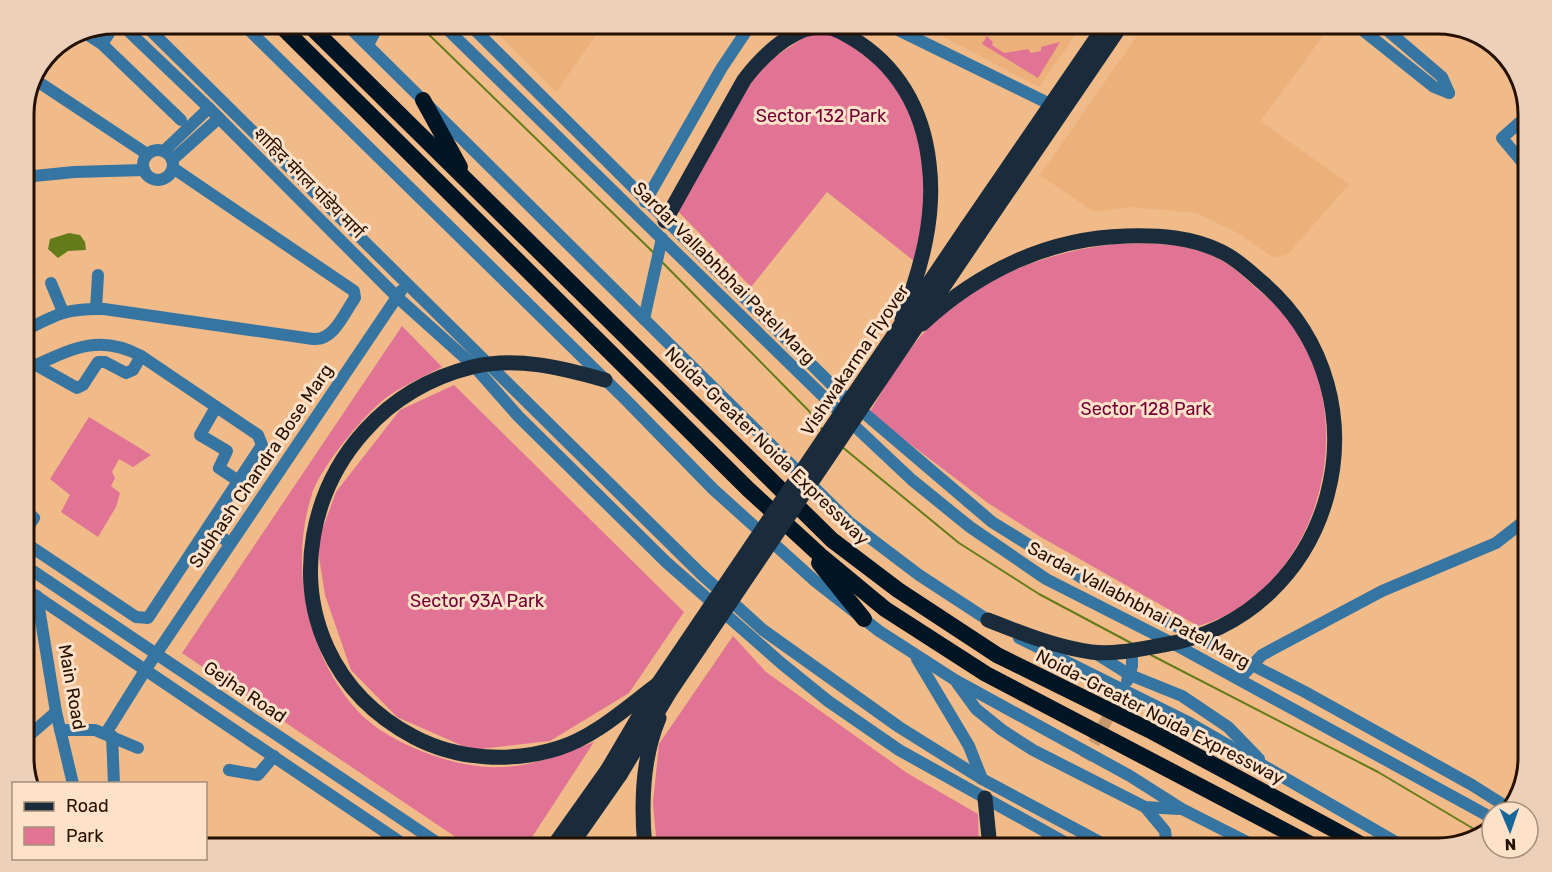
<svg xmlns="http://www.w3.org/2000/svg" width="1552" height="872" font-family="Rubik,'Noto Sans Devanagari',sans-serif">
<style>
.built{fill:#ecb07a}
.green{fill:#e17494}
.water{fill:#647b1a}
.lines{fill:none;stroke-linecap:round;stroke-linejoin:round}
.stream{stroke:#647b1a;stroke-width:2}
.minor-tunnel{stroke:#c7986e;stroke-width:12;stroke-dasharray:12 6;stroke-linecap:butt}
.minor{stroke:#3675a1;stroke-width:12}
.major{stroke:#1a2c3b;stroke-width:15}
.highway{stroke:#011525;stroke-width:16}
.major-bridge{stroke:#1a2c3b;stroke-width:15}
.labels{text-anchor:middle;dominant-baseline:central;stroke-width:6;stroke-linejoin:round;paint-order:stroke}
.park-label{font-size:18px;fill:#720035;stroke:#fde1c9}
.street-label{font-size:18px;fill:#251101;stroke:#fde1c9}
.rim{fill:none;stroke:#251101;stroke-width:3}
</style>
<rect width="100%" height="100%" fill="#f0ba89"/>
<g class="built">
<polygon points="488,24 604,24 556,92"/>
<polygon points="919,24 1083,24 1039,87"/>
<polygon points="1145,24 1332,24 1260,121 1349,184 1287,255 1273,257 1238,233 1196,213 1132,207 1094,212 1040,175"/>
</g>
<g class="green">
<path d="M816,33C837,33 853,44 869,57C911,91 926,145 925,198C925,218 918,241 914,261L827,192L751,287L677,210L749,84L764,64L803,38Z"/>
<polygon points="987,36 993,42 992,45 1004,53 1028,49 1031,53 1041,51 1041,47 1060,42 1038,78 982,44"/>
<path d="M1113,244C1149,243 1186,242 1219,259C1233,266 1244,277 1255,287C1266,296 1279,307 1288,318C1340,387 1337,488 1290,557C1266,591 1239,614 1198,626L1039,536L988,503L869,413C885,387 900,360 920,337C966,281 1043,253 1113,244Z"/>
<path d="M402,326L442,367C425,376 406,384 390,395C367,410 320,468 312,494C289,565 306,651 355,708C383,741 446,765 489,767C527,769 560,755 594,742L525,848H472L182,653Z"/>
<polygon points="454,385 684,612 629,693 550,741 472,750 397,717 351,670 325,595 317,544 336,492 400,410"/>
<polygon points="89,417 151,455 133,467 119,459 112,472 115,478 111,486 120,493 116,507 98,537 61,512 70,495 50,479"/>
<polygon points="733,636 766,672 907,773 978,814 979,848 657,848 653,803 659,744"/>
</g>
<polygon class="water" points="69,233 80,235 85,242 86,250 68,251 58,258 48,249 50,239"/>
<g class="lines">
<g class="stream">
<polyline points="418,24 654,253"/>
<polyline points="662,262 809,411 823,431"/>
<polyline points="841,446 959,543 1039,594 1131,643"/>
<polyline points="1151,655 1378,772 1484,835"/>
</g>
<polyline class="minor-tunnel" points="1085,759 1126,685"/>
<g class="minor">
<polyline points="121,24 209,108 397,297 474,366 518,416 666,562 781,663 828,701 899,750 1075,848"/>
<polyline points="144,24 700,573 763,630 899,727 982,779 1111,848"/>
<polyline points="243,24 626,400 713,489 815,581 879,631 955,680 1130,776 1182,809 1259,848"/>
<polyline points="346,24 849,522 919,575 994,624"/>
<polyline points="442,24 828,401 912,480 970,527 1046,579 1174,644 1492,818"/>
<polyline points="469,24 837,390 992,522 1082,578 1305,692 1472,785 1510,809"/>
<polyline points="886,24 1058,108"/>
<polyline points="1355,24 1434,87 1449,93"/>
<polyline points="1380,24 1442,77 1449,93"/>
<polyline points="88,35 102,44 181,120"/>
<polyline points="102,44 115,24"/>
<polyline points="368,45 379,24"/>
<polyline points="37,81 147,154"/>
<polyline points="1528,115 1502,138 1528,169"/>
<circle cx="158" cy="165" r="15"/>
<polyline points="164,151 209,108"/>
<polyline points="172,160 219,118"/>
<polyline points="24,177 74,172 144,170"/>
<polyline points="645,202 721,69 751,24"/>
<polyline points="51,283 63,312"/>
<polyline points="96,309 98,275"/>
<polyline points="644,319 662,238"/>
<path d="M24,331C57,314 67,308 104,309L313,339C334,341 344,313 355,298L354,291L173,168"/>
<path d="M36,365C73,348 101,334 141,356"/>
<polyline points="24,371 36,365 77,388 83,385 98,362 105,362 126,373 133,370 141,356 258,435 262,445 148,618 136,617 24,542"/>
<polyline points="216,407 200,435 227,451 219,468 240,482"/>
<polyline points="24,509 34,518 24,533"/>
<polyline points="209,529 230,543"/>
<polyline points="24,565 445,848"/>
<polyline points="24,588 409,848"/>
<polyline points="37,596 56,712 73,784"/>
<polyline points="1019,638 1186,721 1406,848"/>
<polyline points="1095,653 1130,675 1182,696 1228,727 1259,759"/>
<polyline points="917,659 969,746 982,779"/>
<polyline points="1239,679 1262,655 1273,649 1382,591 1496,543 1528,518"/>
<polyline points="1127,681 1132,666 1132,650"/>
<polyline points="957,683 976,709 1002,730 1033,750 1145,807 1179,809"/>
<polyline points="60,730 95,730 138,748"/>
<polyline points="106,733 146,669 401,291"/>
<polyline points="112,736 114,784"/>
<polyline points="24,740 56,712"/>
<polyline points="229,770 258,775 274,756"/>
<polyline points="1145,807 1165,831 1167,848"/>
</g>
<g class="major">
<path d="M665,221L744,80C760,59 787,31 816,27C829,25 838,30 850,37C897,64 923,109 929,163C936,217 921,268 902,319"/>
<polyline points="967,227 1106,24"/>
<polyline points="979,234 1122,24"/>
<path d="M922,324C978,272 1048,238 1126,236C1159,235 1192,237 1222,252C1237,259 1250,272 1263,283C1394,397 1336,616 1163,645C1140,649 1114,655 1091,652C1055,647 1021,633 988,620"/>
<path d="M605,380C563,368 516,356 472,367C295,411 246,648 414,737C458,760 512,763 559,748C596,736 627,707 658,684"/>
<polyline points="985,798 990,848"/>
<polyline points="552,848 608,769"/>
<polyline points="569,848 620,775"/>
<path d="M645,848C641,806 642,758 659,718"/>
</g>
<g class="highway">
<polyline points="279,24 748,489 821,556 885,609 986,674 1318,848"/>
<polyline points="308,24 832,540 898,590 997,655 1149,730 1368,848"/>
<polyline points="423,100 460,167"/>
<polyline points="819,563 864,619"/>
</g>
<g class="major-bridge">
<polyline points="608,769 658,684 967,227"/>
<polyline points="620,775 671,690 979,234"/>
</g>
</g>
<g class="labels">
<g class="park-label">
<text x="821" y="116">Sector 132 Park</text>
<text x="1146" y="409">Sector 128 Park</text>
<text x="477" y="601">Sector 93A Park</text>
</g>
<g class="street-label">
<text transform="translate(309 183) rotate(45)">शाहिद मंगल पांडेय मार्ग</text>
<text transform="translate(724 273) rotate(45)">Sardar Vallabhbhai Patel Marg</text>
<text transform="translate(855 360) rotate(-56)">Vishwakarma Flyover</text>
<text transform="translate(767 446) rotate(44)">Noida-Greater Noida Expressway</text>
<text transform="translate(261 466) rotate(-56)">Subhash Chandra Bose Marg</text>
<text transform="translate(1139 605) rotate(28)">Sardar Vallabhbhai Patel Marg</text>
<text transform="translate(72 687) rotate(80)">Main Road</text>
<text transform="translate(245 692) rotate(34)">Gejha Road</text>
<text transform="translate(1160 717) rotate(27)">Noida-Greater Noida Expressway</text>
</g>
</g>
<path d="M0 0H1552V872H0ZM114 34H1438A80 80 0 0 1 1518 114V758A80 80 0 0 1 1438 838H114A80 80 0 0 1 34 758V114A80 80 0 0 1 114 34Z" fill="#ecd0b9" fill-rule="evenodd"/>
<path class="rim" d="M114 34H1438A80 80 0 0 1 1518 114V758A80 80 0 0 1 1438 838H114A80 80 0 0 1 34 758V114A80 80 0 0 1 114 34Z"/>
<rect x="12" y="782" width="195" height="78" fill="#fde1c9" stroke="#a78e79" stroke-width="1.5"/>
<rect x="24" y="802" width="30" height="9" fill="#1a2c3b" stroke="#a78e79" stroke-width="1.5"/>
<text x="66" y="812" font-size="18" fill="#251101">Road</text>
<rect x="24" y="827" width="30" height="18" fill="#e17494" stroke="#a78e79" stroke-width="1.5"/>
<text x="66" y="842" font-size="18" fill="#251101">Park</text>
<g transform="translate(1510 830) rotate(178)"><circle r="28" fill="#fde1c9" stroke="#a78e79" stroke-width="1.5"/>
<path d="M0-4.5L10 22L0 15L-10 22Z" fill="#176799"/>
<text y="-9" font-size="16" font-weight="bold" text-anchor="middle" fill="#251101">N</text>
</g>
</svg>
